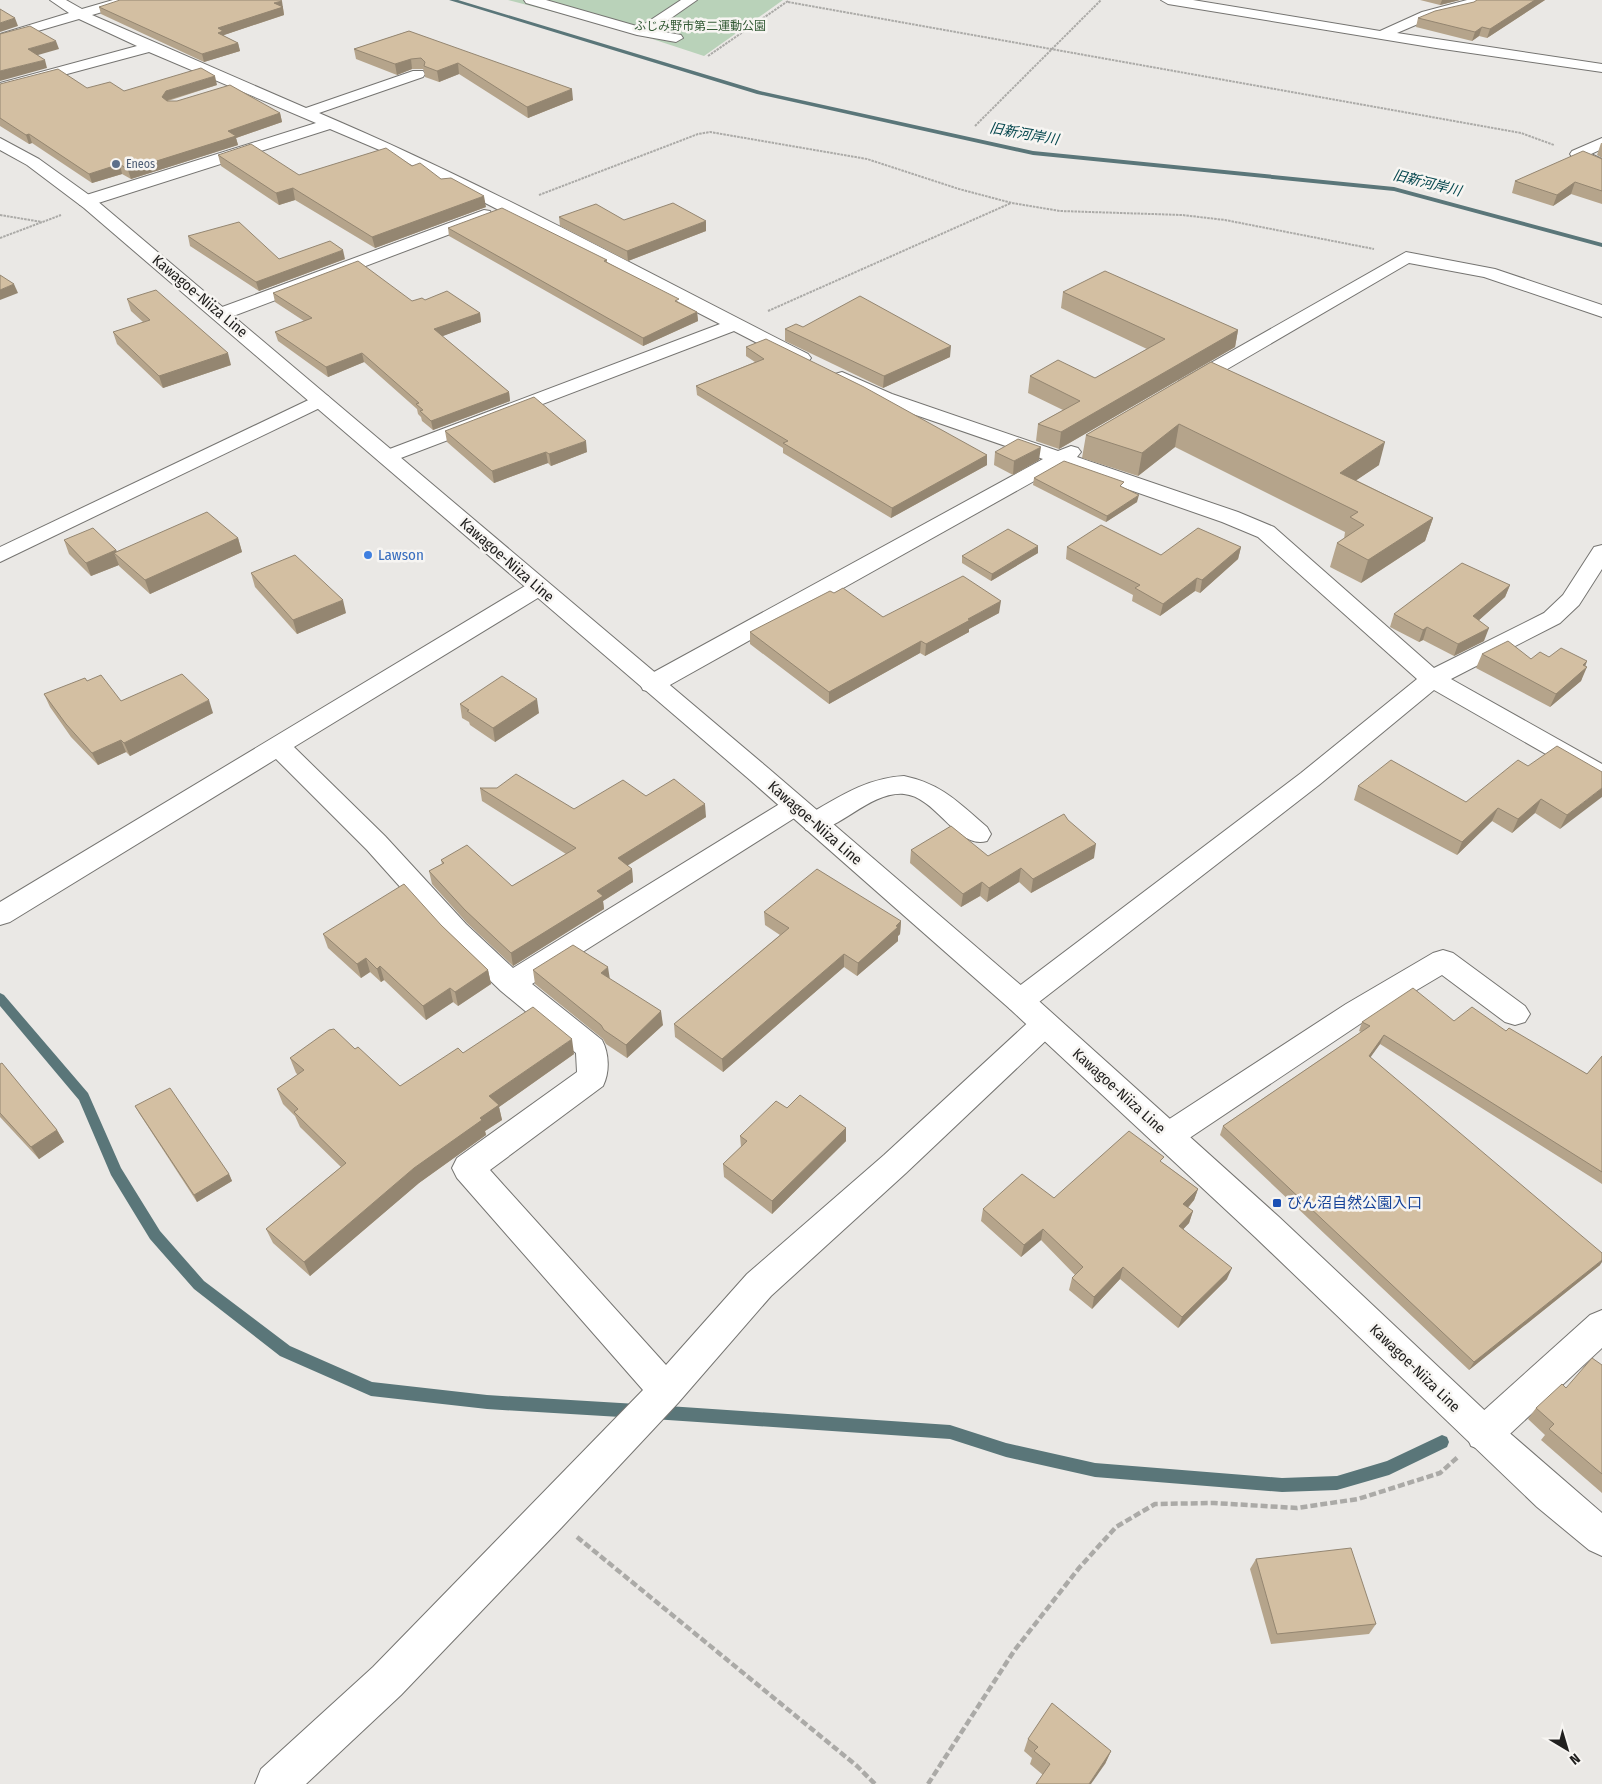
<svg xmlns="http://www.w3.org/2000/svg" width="1602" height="1784" font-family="'Fira Sans Condensed','Noto Sans JP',sans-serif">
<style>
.green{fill:#b9d2b9}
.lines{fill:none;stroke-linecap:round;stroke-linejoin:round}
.stream{fill:#5a7679;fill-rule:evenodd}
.minor-casing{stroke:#757471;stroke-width:2}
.major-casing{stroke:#757471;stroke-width:2}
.path-far1{stroke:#abaaa7;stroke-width:2;stroke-dasharray:2.5 1;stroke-linecap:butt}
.path{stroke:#abaaa7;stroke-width:4.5;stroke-dasharray:7 3;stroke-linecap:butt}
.minor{fill:#fff;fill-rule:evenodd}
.major{fill:#fff;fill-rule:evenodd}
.wall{fill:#b5a48b}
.shaded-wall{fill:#948671}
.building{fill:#d3bfa2;stroke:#948671}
.service-dot{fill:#5c6f8a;stroke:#f7f5f2;stroke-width:2}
.shop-dot{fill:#3f7fe0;stroke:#f7f5f2;stroke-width:2}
.transit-dot{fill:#1a4fb4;stroke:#f7f5f2;stroke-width:2}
.labels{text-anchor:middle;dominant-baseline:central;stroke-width:5;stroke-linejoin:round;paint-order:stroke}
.far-park-label{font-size:12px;fill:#345b36;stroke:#f7f5f2}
.far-service-label{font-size:12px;fill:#4e5e75;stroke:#f7f5f2;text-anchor:start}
.far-water-label{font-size:14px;font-style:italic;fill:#05474e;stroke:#f7f5f2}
.street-label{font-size:15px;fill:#21201f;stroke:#f7f5f2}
.shop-label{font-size:15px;fill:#366cbe;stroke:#f7f5f2;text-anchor:start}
.transit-label{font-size:15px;fill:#164399;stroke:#f7f5f2;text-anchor:start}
</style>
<rect width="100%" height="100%" fill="#eae8e5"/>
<polygon class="green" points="508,0 783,0 704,56 631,32"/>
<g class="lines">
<g class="stream">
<polygon points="449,0 458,0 760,91 1033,151 1394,187 1602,243 1602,247 1394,191 1033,155 757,94"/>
<polygon points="0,993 4,995 88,1093 121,1168 160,1231 204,1281 290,1346 372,1382 487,1395 637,1404 642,1406 644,1411 642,1416 637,1418 487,1409 371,1396 280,1356 194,1289 150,1239 111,1175 79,1100 0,1006"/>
<polygon points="653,1405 950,1425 1006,1443 1095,1463 1282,1478 1337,1476 1387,1461 1442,1435 1447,1437 1449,1442 1447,1447 1389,1475 1337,1490 1282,1492 1095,1477 1006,1457 950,1439 653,1419 648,1417 646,1412 648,1407"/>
</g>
<defs>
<g id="minor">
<path d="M50,0H66L82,9L113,0H135L133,3L92,15L306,108L413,71H423L425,74L423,77L319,113C486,184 646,272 808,354L811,358L808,362H794L734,331L393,461L386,463L379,461L376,457L379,453L720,324L396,157L330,129L92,205H80L78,201L80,197L316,123L149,52L0,92V83L137,46L79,19L0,42V34L69,13Z"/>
<polygon points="524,0 546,0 640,27 681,0 697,0 654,30 681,35 683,38 676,42 637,35 526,3"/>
<polygon points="1161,0 1193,0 1380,31 1422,12 1467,0 1484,0 1471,9 1432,18 1397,33 1602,64 1602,72 1436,48 1168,4"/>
<polygon points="1602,138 1602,149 1591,154 1602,159 1602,170 1572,157 1570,154 1572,151"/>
<polygon points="484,210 490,211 492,215 490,219 228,318 214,318 212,314 214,310"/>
<polygon points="1406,252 1495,269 1602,305 1602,317 1484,277 1409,263 1193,389 1179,389 1176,385 1179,381"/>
<polygon points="842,372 892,394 1058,451 1071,446 1078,448 1081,452 1077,457 1238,512 1274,527 1434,668 1544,613 1563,595 1594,547 1602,545 1602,569 1579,605 1560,623 1451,679 1602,764 1602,784 1593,781 1434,690 1319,785 1030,1009 1020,1012 1010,1009 1005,1001 1010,993 1301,773 1417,679 1258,537 1222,522 1061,466 661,690 652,692 643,690 640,684 643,678 1043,459 878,402 835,382 832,378 835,374"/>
<polygon points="321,394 328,396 331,400 328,404 0,562 0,547"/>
<path d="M538,581L546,583L549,588L546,593L294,747L385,836L466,924L513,968L786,800L795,797L804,800L808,806L804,812L532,984L602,1040C609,1053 610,1072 603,1086L490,1170L666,1365L747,1274L884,1155L1035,1016L1045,1012L1055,1016L1060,1024L1055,1032L906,1173L771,1296L678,1403L562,1527L401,1695L306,1784H255L261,1769L373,1667L643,1390L457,1178L452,1168L457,1158L577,1072L576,1053L501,991L446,938L367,850L276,759L10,922L0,925V902L530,583Z"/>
<path d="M904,776C942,784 959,803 987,827L991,834L987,841C957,850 937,797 904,794C867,791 834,838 806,830L802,823L806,816C837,798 866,778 904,776Z"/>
<polygon points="1443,950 1453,953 1525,1006 1530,1014 1525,1022 1515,1025 1505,1022 1442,975 1366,1020 1179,1145 1168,1149 1157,1145 1152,1136 1157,1127 1346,1004 1433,953"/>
<polygon points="1602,1310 1602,1348 1497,1446 1484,1451 1471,1446 1466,1434 1471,1422 1590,1315"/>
</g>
<polygon id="major" points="0,138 39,159 96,200 768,768 1030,993 1279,1217 1497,1422 1602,1513 1602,1556 1589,1550 1537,1507 1255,1237 1010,1009 750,780 84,208 27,165 0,150"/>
</defs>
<use href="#minor" class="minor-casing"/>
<use href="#major" class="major-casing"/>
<g class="path-far1">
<polyline points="788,2 1521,133 1554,145"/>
<polyline points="708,56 788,1"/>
<polyline points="975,126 1101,0"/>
<polyline points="539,195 698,134 710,132 867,159 959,189 1012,203 1060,211 1182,215 1225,220 1374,249"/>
<polyline points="0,215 42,222"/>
<polyline points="0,238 61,215"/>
<polyline points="768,311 1011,203"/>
</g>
<g class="path">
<polyline points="577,1537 857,1766 875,1784"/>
<polyline points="928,1784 1014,1651 1079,1568 1116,1527 1155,1504 1214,1503 1297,1508 1358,1499 1440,1473 1459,1456"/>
</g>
<use href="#minor" class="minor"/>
<use href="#major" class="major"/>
</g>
<g class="wall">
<polygon points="1420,0 1460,0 1440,5"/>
<polygon points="1477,0 1545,0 1487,38 1479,36 1472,41 1416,27 1418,18 1474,2"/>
<polygon points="99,7 283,8 284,15 224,35 224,36 238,43 240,51 204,62 101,14"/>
<polygon points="409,31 573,100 528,118 459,74 439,82 425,77 424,71 423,69 412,69 397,75 356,59 354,49"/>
<polygon points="0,84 124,91 217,85 168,101 280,113 282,122 236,138 238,145 131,179 122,174 92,183 32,143 29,144 0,126"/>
<polygon points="1601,143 1602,143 1602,158 1597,155"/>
<polygon points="218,155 299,175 412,166 486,207 375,248 295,200 279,205 221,166"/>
<polygon points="1602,159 1602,204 1571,194 1553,206 1512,193 1515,181"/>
<polygon points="559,217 624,220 706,231 628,261 560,226"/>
<polygon points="448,228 607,260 607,262 697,312 698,321 643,346 449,236"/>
<polygon points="188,236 279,259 345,259 259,291 190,246"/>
<polygon points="1063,292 1238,330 1235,347 1059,449 1036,441 1038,424 1063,410 1028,393 1030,376 1095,378 1147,349 1061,308"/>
<polygon points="273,293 412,301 425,300 480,313 481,322 442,336 509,392 510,401 433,430 422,421 421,417 418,414 417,409 364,362 328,377 278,341 275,332 304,321 275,302"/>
<polygon points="127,299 231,365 163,388 117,344 113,332 143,322 131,311"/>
<polygon points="803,327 950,357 883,388 785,341 785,329"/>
<polygon points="746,347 987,455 987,465 891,518 783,453 783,448 697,395 696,386 755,362 746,356"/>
<polygon points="1211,362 1379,465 1356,480 1433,518 1425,541 1361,583 1330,567 1337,543 1344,539 1345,532 1175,447 1138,476 1082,458 1086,435"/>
<polygon points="445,431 587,452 551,466 548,463 494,483 447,442"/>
<polygon points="995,452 1039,460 1013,475 994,465"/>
<polygon points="1034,478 1123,487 1137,502 1106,522 1033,485"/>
<polygon points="238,538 242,552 150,594 119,566 119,565 91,576 69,554 64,540 116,550 117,551"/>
<polygon points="1067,547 1161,555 1241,547 1238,559 1200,593 1195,591 1160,616 1132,601 1133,595 1066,559"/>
<polygon points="1038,553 991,581 962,563 962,556"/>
<polygon points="251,573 346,613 297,634 255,587"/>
<polygon points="1510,585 1505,597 1479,620 1484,641 1454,656 1423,640 1419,642 1390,627 1394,614"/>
<polygon points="834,593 883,617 999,613 969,629 969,632 925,656 920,653 829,704 750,644 750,632"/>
<polygon points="1482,654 1531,659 1549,657 1587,661 1581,681 1550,707 1476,668"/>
<polygon points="87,681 121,701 213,713 130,756 126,752 98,765 71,737 50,707 44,694"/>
<polygon points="460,704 539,713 495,742 470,725 469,722 462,718"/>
<polygon points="1528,766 1602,772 1560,829 1535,813 1512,833 1492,821 1457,855 1354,800 1358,786 1466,802"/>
<polygon points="480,788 574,809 646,796 706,817 627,866 632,869 633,882 603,901 604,909 513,966 467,923 432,884 429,871 442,864 441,860 512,886 566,854 482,801"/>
<polygon points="911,850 988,856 1094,858 1031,893 1019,882 987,902 980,896 961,907 910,863"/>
<polygon points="764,912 901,921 900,934 898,936 898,941 857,976 844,967 723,1072 675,1037 674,1024 780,935 765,925"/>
<polygon points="441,925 488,970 491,984 458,1006 453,1002 426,1020 384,980 381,982 370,972 361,978 328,948 323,934"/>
<polygon points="533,970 610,979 663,1025 627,1058 606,1044 603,1039 535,984"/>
<polygon points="1454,1021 1506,1031 1587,1074 1602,1056 1602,1184 1380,1044 1370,1057 1600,1265 1469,1370 1220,1135 1223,1126 1361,1032 1359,1031 1362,1022"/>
<polygon points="355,1049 400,1086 463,1053 574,1054 499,1107 502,1120 485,1131 486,1135 419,1183 310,1276 273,1243 266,1229 341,1167 300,1127 295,1116 283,1104 277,1089 298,1075 296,1073 290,1058"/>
<polygon points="0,1064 57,1130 64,1142 39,1159 0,1117"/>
<polygon points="135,1106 229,1174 232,1181 197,1202 139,1113"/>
<polygon points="846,1128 846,1141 772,1214 724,1177 723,1164 741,1147 740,1136"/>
<polygon points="1163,1163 1198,1189 1194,1200 1188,1208 1193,1211 1189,1223 1183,1229 1227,1279 1178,1328 1120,1279 1092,1309 1069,1290 1072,1278 1075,1275 1041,1240 1021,1257 981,1221 983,1209 1054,1198"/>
<polygon points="1602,1365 1602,1493 1541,1440 1545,1435 1528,1419 1536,1408"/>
<polygon points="1256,1559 1376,1624 1369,1634 1271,1644 1250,1569"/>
<polygon points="1028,1739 1111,1751 1105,1764 1043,1775 1030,1764 1032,1758 1024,1751"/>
</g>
<g class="shaded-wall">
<polygon points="1442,0 1460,0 1440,5"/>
<polygon points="1535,0 1545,0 1487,38 1490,29"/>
<polygon points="282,1 284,15 224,35 225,39 218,33 218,28 274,3"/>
<polygon points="15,18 18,26 0,32 0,23"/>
<polygon points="1482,27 1479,36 1472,41 1475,32"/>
<polygon points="56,41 59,49 31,57 28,49"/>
<polygon points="238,43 240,51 204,62 202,54"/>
<polygon points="411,59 412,69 397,75 395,64"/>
<polygon points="45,60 47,68 0,81 0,71"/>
<polygon points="458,63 459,74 439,82 437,71"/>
<polygon points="215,76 217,85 168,100 165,106 162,97 166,91"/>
<polygon points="572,89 573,100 528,118 527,107"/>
<polygon points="280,113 282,122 236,138 238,145 131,179 128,170 228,131"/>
<polygon points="29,134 32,143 29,144 26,135"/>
<polygon points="120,164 122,174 92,183 89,174"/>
<polygon points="1575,182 1571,194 1553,206 1557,195"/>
<polygon points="293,188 295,200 279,205 276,193"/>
<polygon points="484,196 486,207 375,248 372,237"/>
<polygon points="706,221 706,231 628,261 627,251"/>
<polygon points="343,250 345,259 259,291 256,282"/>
<polygon points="14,284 18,293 0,300 0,290"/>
<polygon points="697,312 698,321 643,346 643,338"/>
<polygon points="480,313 481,322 435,339 434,329"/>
<polygon points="1238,330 1235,347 1059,449 1061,432"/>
<polygon points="951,346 950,357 883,388 884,376"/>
<polygon points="228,353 231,365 163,388 159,376"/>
<polygon points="362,353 364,362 328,377 326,367"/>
<polygon points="509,392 510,401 433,430 431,421"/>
<polygon points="1179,424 1175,447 1138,476 1142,453"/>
<polygon points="586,441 587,452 551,466 549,454"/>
<polygon points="1385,442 1379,465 1333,496 1340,473"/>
<polygon points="1041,447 1039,460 1013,475 1014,461"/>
<polygon points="546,452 548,463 494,483 492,471"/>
<polygon points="987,455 987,465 891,518 892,508"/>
<polygon points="1139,495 1137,502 1106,522 1107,516"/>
<polygon points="1433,518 1425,541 1361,583 1368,560"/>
<polygon points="238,538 242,552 150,594 145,580"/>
<polygon points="1038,546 1038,553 991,581 992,574"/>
<polygon points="1241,547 1238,559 1200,593 1202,580"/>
<polygon points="116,550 119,557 114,553 119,565 91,576 86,563"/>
<polygon points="1197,578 1195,591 1160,616 1163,604"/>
<polygon points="1510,585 1505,597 1469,629 1473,616"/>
<polygon points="343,600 346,613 297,634 293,620"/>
<polygon points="1001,601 999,613 969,629 969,632 925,656 926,644 968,619"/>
<polygon points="1427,627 1423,640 1419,642 1423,630"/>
<polygon points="1489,628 1484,641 1454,656 1458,644"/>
<polygon points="921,641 920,653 829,704 829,692"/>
<polygon points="1587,661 1583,670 1587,667 1581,681 1550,707 1556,694"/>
<polygon points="537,699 539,713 495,742 493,728"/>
<polygon points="209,700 213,713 130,756 124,743"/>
<polygon points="121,740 126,752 98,765 92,753"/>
<polygon points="1602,788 1602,797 1560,829 1567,815"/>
<polygon points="1541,799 1535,813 1512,833 1518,819"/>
<polygon points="705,804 706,817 620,870 618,858"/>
<polygon points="1498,808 1492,821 1457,855 1462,842"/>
<polygon points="1096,844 1094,858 1031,893 1033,879"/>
<polygon points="1021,868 1019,882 987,902 989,888"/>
<polygon points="632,869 633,882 603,901 604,909 513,966 511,953 597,891"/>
<polygon points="982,882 980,896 961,907 963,894"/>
<polygon points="901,921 900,934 898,936 898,941 857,976 858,963"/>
<polygon points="844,954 844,967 723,1072 722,1059"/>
<polygon points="366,958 370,972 361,978 357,964"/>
<polygon points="380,966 384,980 381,982 377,969"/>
<polygon points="608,967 610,980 601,973"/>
<polygon points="488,970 491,984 458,1006 455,992"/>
<polygon points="450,988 453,1002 426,1020 423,1006"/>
<polygon points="661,1011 663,1025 627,1058 626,1045"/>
<polygon points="1384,1035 1380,1044 1365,1065 1369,1056"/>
<polygon points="572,1039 574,1054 499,1107 502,1120 485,1131 486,1135 419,1183 310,1276 304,1262 414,1168 480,1118 489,1096"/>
<polygon points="846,1128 846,1141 772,1214 772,1201"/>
<polygon points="57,1130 64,1142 39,1159 31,1147"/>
<polygon points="229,1174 232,1181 197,1202 194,1195"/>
<polygon points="1198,1189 1194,1200 1180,1216 1183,1204"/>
<polygon points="1193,1211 1189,1223 1176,1237 1179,1226"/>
<polygon points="1043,1229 1041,1240 1021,1257 1024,1245"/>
<polygon points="1602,1260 1602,1262 1600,1265 1469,1370 1474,1362"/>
<polygon points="1123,1267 1120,1279 1092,1309 1094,1297"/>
<polygon points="1232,1268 1227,1279 1178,1328 1182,1317"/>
<polygon points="1111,1751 1105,1764 1091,1784 1089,1784"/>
</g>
<g class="building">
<polygon points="120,0 280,0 282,1 274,3 283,7 218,28 223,31 218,33 238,43 202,54 99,7"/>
<polygon points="1477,0 1535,0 1490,29 1482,27 1475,32 1418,18 1435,11 1474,2"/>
<polygon points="0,9 15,18 0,23"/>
<polygon points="30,26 56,41 28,49 45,60 0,71 0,34"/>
<polygon points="409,31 572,89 527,107 458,63 437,71 424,66 425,62 421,58 411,59 395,64 354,49"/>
<polygon points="201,68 215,76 166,91 162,97 167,101 177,101 230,85 280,113 228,131 236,136 128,170 120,164 89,174 29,134 26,135 0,118 0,84 58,69 87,88 110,82 124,91"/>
<polygon points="251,144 299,175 386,148 412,166 420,163 441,179 451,178 484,196 372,237 293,188 276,193 218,155"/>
<polygon points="1583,151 1602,159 1602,191 1575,182 1557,195 1515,181"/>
<polygon points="673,203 706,221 627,251 559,217 596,204 624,220"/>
<polygon points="502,208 607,260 604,261 679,299 675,301 697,312 643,338 448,228"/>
<polygon points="239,222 279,259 330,241 343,250 256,282 188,236"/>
<polygon points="358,261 412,301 422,298 425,300 447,291 480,313 434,329 509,392 431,421 420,411 423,410 416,404 419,403 362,353 326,367 275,332 312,318 273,293"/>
<polygon points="1105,271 1238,330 1061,432 1038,424 1080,401 1030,376 1058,360 1095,378 1165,339 1063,292"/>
<polygon points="0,275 14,284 0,290"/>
<polygon points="156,290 228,353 159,376 113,332 150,320 127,299"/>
<polygon points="860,296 951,346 884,376 785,329 796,324 803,327"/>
<polygon points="766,339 864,387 987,455 892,508 783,443 788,441 696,386 764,359 746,347"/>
<polygon points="1211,362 1385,442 1340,473 1433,518 1368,560 1337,543 1364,525 1350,517 1358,512 1179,424 1142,453 1086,435"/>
<polygon points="534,397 586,441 549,454 546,452 492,471 445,431"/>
<polygon points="1018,439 1041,447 1014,461 995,452"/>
<polygon points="1064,461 1124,482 1120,486 1139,495 1107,516 1034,478"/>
<polygon points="207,512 238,538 145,580 114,553"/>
<polygon points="1101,525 1161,555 1198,528 1241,547 1202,580 1197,578 1163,604 1135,588 1140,585 1067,547"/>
<polygon points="93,528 116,550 86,563 64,540"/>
<polygon points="1008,529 1038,546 992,574 962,556"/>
<polygon points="295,555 343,600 293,620 251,573"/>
<polygon points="1462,563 1510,585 1473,616 1489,628 1458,644 1427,627 1423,630 1394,614"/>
<polygon points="963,576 1001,601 968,619 970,620 926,644 921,641 829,692 750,632 830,591 834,593 843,588 883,617"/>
<polygon points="1508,641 1531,659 1540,652 1549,657 1561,648 1587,661 1583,665 1587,667 1556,694 1482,654"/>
<polygon points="182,674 209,700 124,743 121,740 92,753 66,724 44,694 85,678 87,681 101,675 121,701"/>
<polygon points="502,676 537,699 493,728 467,711 469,710 460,704"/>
<polygon points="1557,746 1602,772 1602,788 1567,815 1541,799 1518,819 1498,808 1462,842 1358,786 1391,760 1466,802 1518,760 1528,766"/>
<polygon points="516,774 574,809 623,780 646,796 674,779 705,804 618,858 632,869 597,891 603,896 511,953 465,910 429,871 444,863 441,860 467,845 512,886 576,848 480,788 497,788"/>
<polygon points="1064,814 1068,820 1096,844 1033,879 1021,868 989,888 982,882 963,894 911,850 951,826 988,856"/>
<polygon points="817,869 901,921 896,926 898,927 858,963 844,954 722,1059 674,1024 789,928 764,912"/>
<polygon points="404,884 441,925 488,970 455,992 450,988 423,1006 380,966 377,969 366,958 357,964 323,934"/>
<polygon points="573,945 608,967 601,973 661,1011 626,1045 604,1030 601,1025 533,970"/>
<polygon points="1413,988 1454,1021 1472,1007 1506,1031 1509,1028 1587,1074 1602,1056 1602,1172 1384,1035 1369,1056 1602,1253 1602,1260 1474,1362 1223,1126 1370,1026 1362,1022"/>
<polygon points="533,1007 572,1039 489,1096 499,1105 480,1118 482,1120 414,1168 304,1262 266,1229 346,1163 294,1112 298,1109 277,1089 304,1070 290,1058 329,1030 334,1029 355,1049 358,1047 400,1086 458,1048 463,1053"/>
<polygon points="2,1063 57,1130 31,1147 0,1113 0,1064"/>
<polygon points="170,1088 229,1174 194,1195 135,1106"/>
<polygon points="800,1095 846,1128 772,1201 723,1164 747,1141 740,1136 776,1101 787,1108"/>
<polygon points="1129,1131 1164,1157 1160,1161 1198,1189 1183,1204 1193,1211 1179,1226 1232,1268 1182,1317 1123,1267 1094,1297 1072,1278 1083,1267 1043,1229 1024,1245 983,1209 1022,1174 1054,1198"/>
<polygon points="1592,1358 1602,1365 1602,1474 1549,1429 1554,1424 1536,1408 1562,1384 1566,1388"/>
<polygon points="1351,1548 1376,1624 1277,1634 1256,1559"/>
<polygon points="1052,1703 1111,1751 1089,1784 1036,1784 1050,1764 1034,1751 1038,1747 1028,1739"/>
</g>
<circle class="service-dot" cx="116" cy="164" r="5"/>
<circle class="shop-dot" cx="368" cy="555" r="5"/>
<rect class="transit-dot" x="1272" y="1198" width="10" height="10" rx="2.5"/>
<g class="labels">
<g class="far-park-label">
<text x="700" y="26">ふじみ野市第二運動公園</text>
</g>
<g class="far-service-label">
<text x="126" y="164">Eneos</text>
</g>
<g class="far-water-label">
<text transform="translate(1024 134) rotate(10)">旧新河岸川</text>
<text transform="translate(1427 183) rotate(14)">旧新河岸川</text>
</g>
<g class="street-label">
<text transform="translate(200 296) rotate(40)">Kawagoe-Niiza Line</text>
<text transform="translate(507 560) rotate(41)">Kawagoe-Niiza Line</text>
<text transform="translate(815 823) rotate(41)">Kawagoe-Niiza Line</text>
<text transform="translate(1119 1091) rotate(42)">Kawagoe-Niiza Line</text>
<text transform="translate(1415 1368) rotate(44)">Kawagoe-Niiza Line</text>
</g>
<g class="shop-label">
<text x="378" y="555">Lawson</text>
</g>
<g class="transit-label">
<text x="1287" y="1203">びん沼自然公園入口</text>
</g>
</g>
<g transform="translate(1567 1749) rotate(142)" stroke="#f7f5f2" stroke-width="4" paint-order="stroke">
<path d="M0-4L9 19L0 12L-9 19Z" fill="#21201f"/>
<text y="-8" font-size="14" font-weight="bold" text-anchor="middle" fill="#21201f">N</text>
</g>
</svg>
